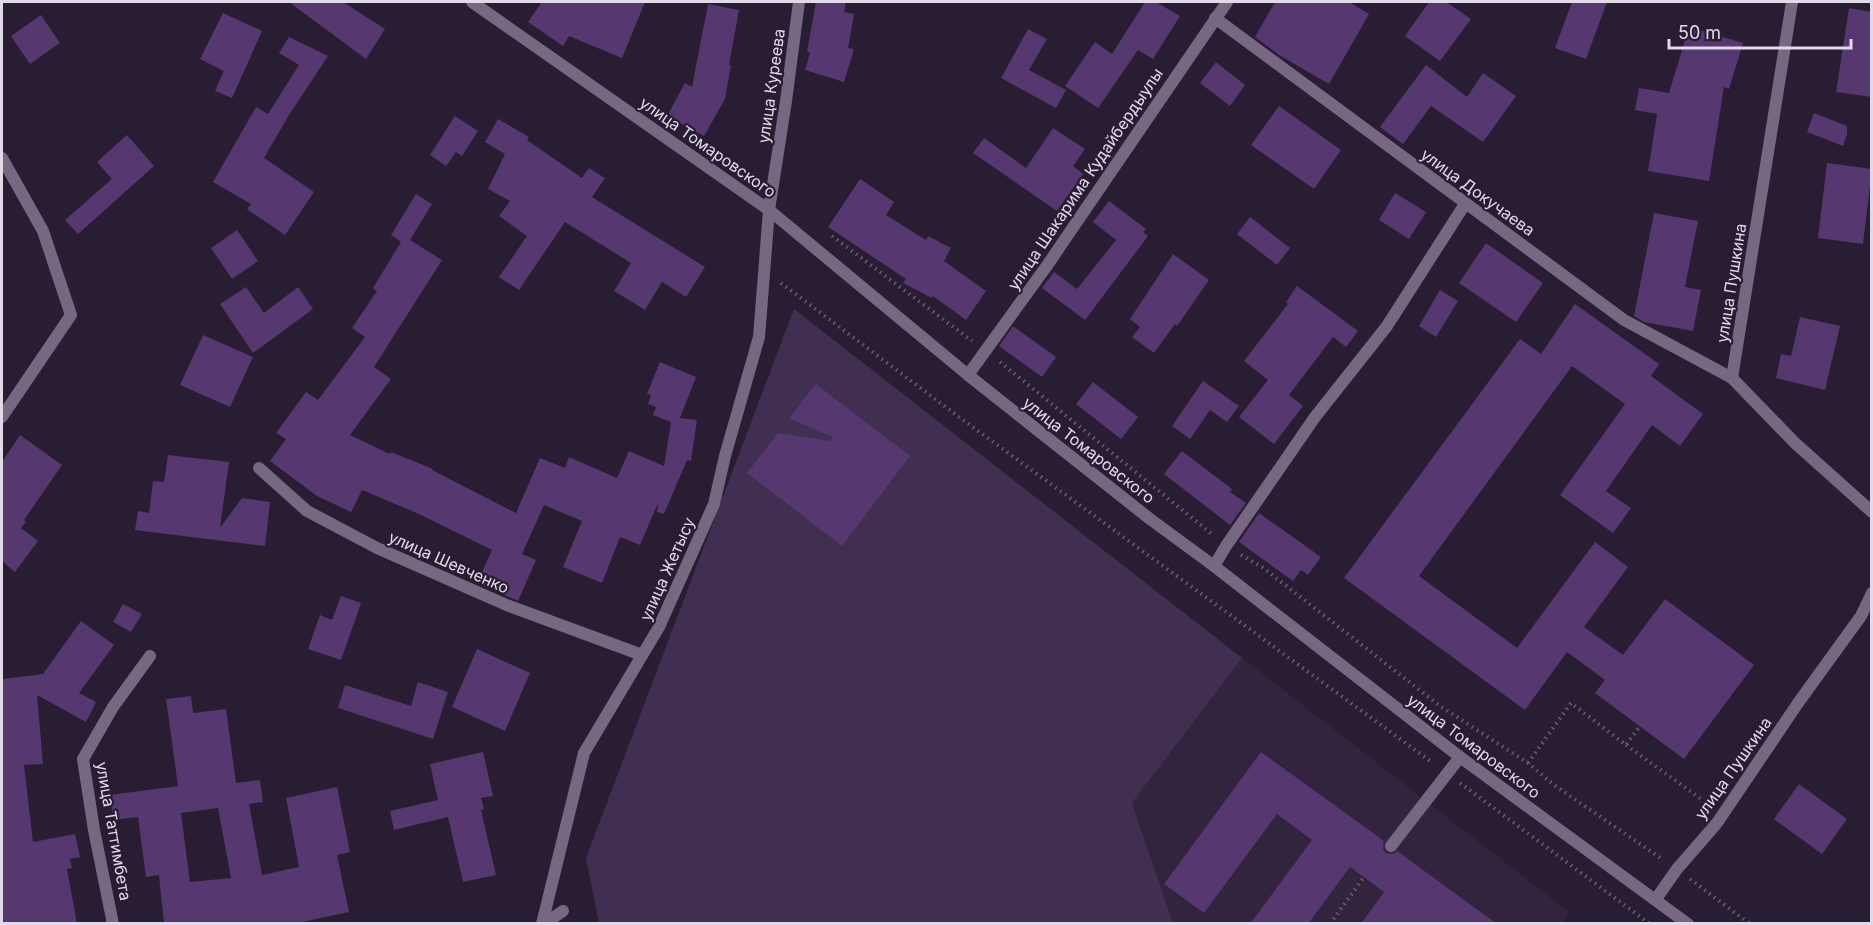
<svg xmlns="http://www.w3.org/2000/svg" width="1873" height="925" font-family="Inter,sans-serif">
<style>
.built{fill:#32233f}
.green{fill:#402f50}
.building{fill:#56376f;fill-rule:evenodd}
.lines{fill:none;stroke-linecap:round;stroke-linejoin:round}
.path{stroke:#695f72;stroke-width:4;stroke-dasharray:1.5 4.5;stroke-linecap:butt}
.pedestrian{stroke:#766883;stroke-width:12}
.minor{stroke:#766883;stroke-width:12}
.tertiary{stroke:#766883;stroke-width:12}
.labels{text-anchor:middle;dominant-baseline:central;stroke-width:4.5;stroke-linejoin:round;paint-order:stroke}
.street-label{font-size:16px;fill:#e1dae9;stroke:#281d32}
</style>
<rect width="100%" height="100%" fill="#281d32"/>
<polygon class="built" points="1242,658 1569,912 1561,924 1173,923 1132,803"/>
<polygon class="green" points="794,309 1242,658 1132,803 1173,923 599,923 586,858"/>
<g class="building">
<polygon points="289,2 343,2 385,29 366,59"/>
<polygon points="542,2 645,2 622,58 569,36 563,46 528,22"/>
<polygon points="816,2 846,2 844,12 854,14 848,48 854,49 844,82 805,70 810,53 807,51"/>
<polygon points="1145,2 1156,2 1180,16 1153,59 1138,50 1098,108 1065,86 1095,42 1112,54"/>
<polygon points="1275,2 1349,2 1369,14 1329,84 1279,55 1255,37"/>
<polygon points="1429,2 1446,2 1471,19 1440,61 1405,36"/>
<polygon points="1572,2 1607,2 1586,59 1555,48"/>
<polygon points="708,4 739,10 729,65 731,65 725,99 704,136 667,116 685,83 692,87"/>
<polygon points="1849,8 1872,12 1872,97 1836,92"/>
<polygon points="223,13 262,31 232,98 215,91 224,71 200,59"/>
<polygon points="41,15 60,43 30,64 11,36"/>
<polygon points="1689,27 1743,43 1729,89 1724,87 1709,181 1648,171 1657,114 1635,110 1639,88 1669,93"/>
<polygon points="1028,29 1047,39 1029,70 1066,90 1056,108 1001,78"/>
<polygon points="289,37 328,56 289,115 264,158 314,192 285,235 247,209 251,204 213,182 256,107 268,114 299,65 279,53"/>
<polygon points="1216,62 1245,85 1230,106 1200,83"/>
<polygon points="1426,65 1467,97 1483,73 1516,96 1483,142 1431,106 1403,144 1380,127"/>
<polygon points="1279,106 1341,150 1314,189 1251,145"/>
<polygon points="1814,113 1847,126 1847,134 1843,146 1807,132"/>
<polygon points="455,116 478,131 462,156 456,152 446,166 430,155"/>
<polygon points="498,119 529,137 527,140 582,178 589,168 605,178 592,197 705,267 686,297 662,282 645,310 614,291 631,263 565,222 519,290 499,277 527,236 499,216 510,201 488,189 505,154 485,142"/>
<polygon points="1053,128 1085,149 1073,166 1083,174 1057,211 973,153 984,138 1026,168"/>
<polygon points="127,135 154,166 78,234 65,220 112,179 97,162"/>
<polygon points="1827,163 1872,169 1863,244 1818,238"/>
<polygon points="860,179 894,202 886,215 926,240 928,236 951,248 944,261 986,291 966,320 933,296 932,298 903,283 906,279 828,227"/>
<polygon points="1395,193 1426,212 1409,239 1379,220"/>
<polygon points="416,194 432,204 410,240 442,260 374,367 391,379 350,435 390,454 391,452 433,469 432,470 516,513 540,458 565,468 569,457 617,478 629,451 664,466 671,422 653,415 656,407 648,404 651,395 647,394 660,362 696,377 680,418 697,420 691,461 687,460 664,514 657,512 658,503 640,545 620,537 602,583 563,567 582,521 544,505 522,554 536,560 518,601 477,583 492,550 419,514 362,490 351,512 317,496 270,461 286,439 276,433 306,392 318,400 365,337 352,328 377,291 373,288 401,242 391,235"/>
<polygon points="1109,201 1146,229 1143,232 1148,236 1085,320 1042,288 1054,272 1077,289 1116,240 1093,222"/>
<polygon points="1654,213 1698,221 1685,287 1701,290 1693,331 1644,322 1634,316"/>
<polygon points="1250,217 1290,248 1277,265 1237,234"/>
<polygon points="237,230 258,261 232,279 211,248"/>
<polygon points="1486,243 1543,283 1516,322 1459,283"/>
<polygon points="1173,254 1209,280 1177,326 1175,324 1154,353 1132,337 1140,327 1130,319"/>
<polygon points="1297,286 1358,331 1346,347 1333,337 1289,395 1303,406 1274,444 1239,417 1268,380 1244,361 1288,304 1286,302"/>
<polygon points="246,287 264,313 298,287 313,309 253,353 220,304"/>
<polygon points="1440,290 1458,301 1436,337 1419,326"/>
<polygon points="1575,304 1659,364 1651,376 1703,414 1680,446 1652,425 1606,491 1631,508 1613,533 1560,495 1625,404 1572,366 1419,576 1517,648 1595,542 1628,567 1584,627 1623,655 1665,599 1754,665 1684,759 1595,693 1605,680 1567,652 1525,710 1344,578 1520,339 1541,354"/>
<polygon points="1800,317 1840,326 1825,390 1776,378 1781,354 1791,356"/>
<polygon points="1013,326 1056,357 1042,377 999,346"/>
<polygon points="203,335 253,357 230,407 180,385"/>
<polygon points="1203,381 1239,406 1227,422 1210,410 1190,439 1172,426"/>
<polygon points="1093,382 1138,417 1121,439 1076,404"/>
<polygon points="816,384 910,456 842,546 747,473 778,433 831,441 832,437 789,418"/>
<polygon points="20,435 62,465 24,520 26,522 21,528 38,541 15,572 2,561 2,462"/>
<polygon points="1182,451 1232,489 1230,492 1246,503 1230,525 1164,474"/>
<polygon points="168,455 229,462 220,528 242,498 270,502 265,546 135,530 138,511 149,513 153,481 164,482"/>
<polygon points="1259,513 1321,557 1308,575 1301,570 1293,581 1239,542"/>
<polygon points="341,596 361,603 341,660 308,649 320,615 332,620"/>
<polygon points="123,604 142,614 131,632 113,622"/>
<polygon points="81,621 114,645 79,693 96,702 86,722 37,695 43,764 24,765 33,842 75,834 80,857 70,859 72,868 67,869 77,924 4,924 2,910 2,679 43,674"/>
<polygon points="477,649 530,673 505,731 452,707"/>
<polygon points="418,682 448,692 433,739 338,708 345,685 411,706"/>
<path d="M191,696L193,713L226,709L236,783L260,780L263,802L249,804L262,875L299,867L286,798L337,787L350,852L337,855L349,912L293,924H164L159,875L146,877L138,817L113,820L110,795L178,786L166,699ZM218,808L231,878L190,882L181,813Z"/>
<polygon points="483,752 493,796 481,798 484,809 481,810 496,875 463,882 448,817 394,830 390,811 438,800 430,764"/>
<polygon points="1261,752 1384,841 1383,849 1386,853 1394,854 1397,851 1497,924 1361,924 1384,892 1350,867 1308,924 1250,924 1312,840 1277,814 1204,913 1164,884"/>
<polygon points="1799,784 1847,819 1822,854 1774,819"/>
</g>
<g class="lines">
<g class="path">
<polyline points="832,236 972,341"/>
<polyline points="781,283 959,417 1433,763"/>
<polyline points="1000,362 1213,535"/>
<polyline points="1241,555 1262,567 1440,706 1528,763 1554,785 1662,859"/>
<polyline points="1626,745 1708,804"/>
<polyline points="1528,763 1571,703 1626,745 1640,726"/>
<polyline points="1460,783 1650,924"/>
<polyline points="1690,879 1750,924"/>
<polyline points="1330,924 1364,877"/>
</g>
<polyline class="pedestrian" points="1391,846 1460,757"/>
<g class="minor">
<polyline points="1792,2 1732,378 1795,443 1872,512"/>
<polyline points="1215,18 1624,320 1732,378"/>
<polyline points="2,158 43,231 71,315 2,417"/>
<polyline points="968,375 1046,267 1227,2"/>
<polyline points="259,468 307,511 377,548 509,606 642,655"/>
<polyline points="1214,566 1226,546 1315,417 1387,326 1465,204"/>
<polyline points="1656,899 1677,869 1717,823 1798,703 1861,616 1872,593"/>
<polyline points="113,924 94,830 83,759 113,707 150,656"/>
<polyline points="542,924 584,753 659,627 714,504 725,456 759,337 769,210 786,101 799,2"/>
<polyline points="544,924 563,911"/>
</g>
<polyline class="tertiary" points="472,2 769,210 968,375 1150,519 1214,566 1460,757 1688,924"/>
</g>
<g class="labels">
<g class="street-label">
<text transform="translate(771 86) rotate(-82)">улица Куреева</text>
<text transform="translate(708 147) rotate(35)">улица Томаровского</text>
<text transform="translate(1085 179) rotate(-56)">улица Шакарима Кудайбердыулы</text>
<text transform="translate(1478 192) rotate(36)">улица Докучаева</text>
<text transform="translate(1731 283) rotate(-81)">улица Пушкина</text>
<text transform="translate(1089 450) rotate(38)">улица Томаровского</text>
<text transform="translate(449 562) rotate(24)">улица Шевченко</text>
<text transform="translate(667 569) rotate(-66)">улица Жетысу</text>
<text transform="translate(1474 746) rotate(37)">улица Томаровского</text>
<text transform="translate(1733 768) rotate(-55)">улица Пушкина</text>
<text transform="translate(114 831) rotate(80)">улица Таттимбета</text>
</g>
</g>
<rect width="1873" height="925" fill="none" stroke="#e1dae9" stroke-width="6"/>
<path d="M1669 39v9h182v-9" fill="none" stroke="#e1dae9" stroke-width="3"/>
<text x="1678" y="39" font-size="18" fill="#e1dae9" stroke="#281d32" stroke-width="4.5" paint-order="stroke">50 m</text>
</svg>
